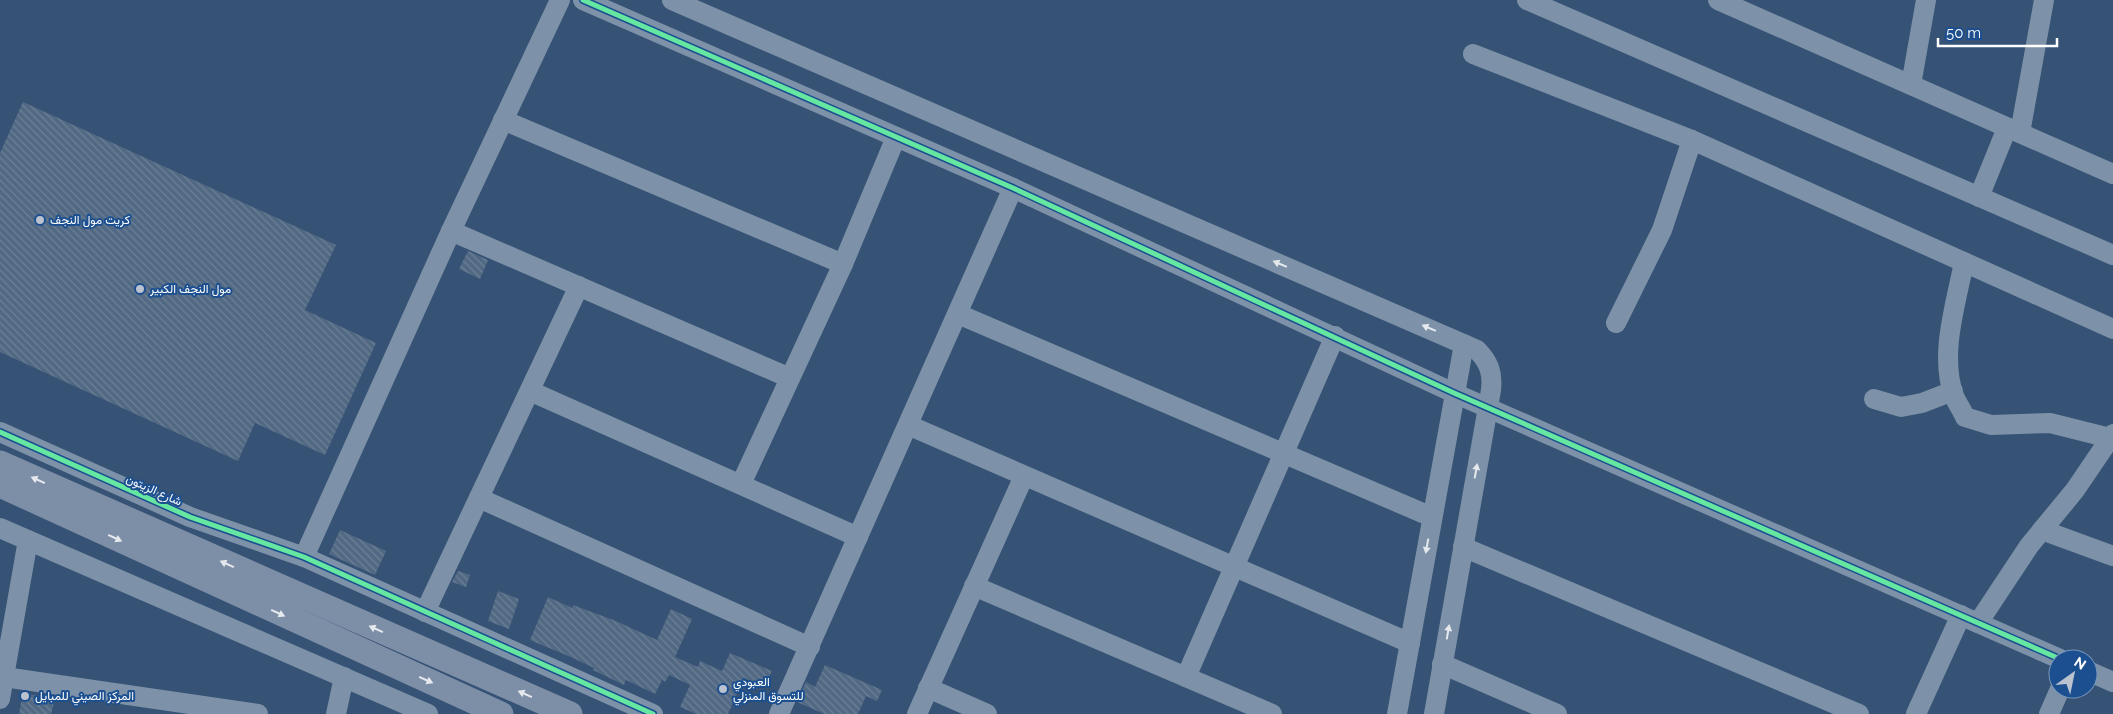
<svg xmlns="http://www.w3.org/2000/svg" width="2113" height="714" font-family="Raleway,Vazirmatn,sans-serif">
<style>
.building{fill:url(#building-back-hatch)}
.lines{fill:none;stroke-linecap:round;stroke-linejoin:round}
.minor{stroke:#7d92a8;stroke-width:20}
.major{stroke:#7d8ea7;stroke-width:25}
.cycleway-casing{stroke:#1b4f8f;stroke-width:8}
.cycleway{stroke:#66e7a1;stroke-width:5}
.oneway{fill:#e5e9ee}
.oneway2{fill:#e5e8ed}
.poi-dot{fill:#b9c2ce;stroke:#1b4f8f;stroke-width:2}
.labels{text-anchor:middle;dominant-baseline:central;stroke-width:4;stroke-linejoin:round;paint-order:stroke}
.poi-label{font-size:12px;fill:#fff;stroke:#1b4f8f;text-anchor:start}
.street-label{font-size:12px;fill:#fff;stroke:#1b4f8f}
</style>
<defs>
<pattern id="building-back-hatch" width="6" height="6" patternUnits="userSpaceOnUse" patternTransform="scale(1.25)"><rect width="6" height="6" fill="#526984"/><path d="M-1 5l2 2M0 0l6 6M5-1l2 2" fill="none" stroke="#6c8096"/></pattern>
</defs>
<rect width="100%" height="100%" fill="#365274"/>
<g class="building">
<polygon points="23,102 336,245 305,310 376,343 325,455 255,423 238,461 0,352 0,153"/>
<polygon points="468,251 488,260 480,279 459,269"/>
<polygon points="340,530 386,551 375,575 329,554"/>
<polygon points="458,571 470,575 466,587 452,582"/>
<polygon points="498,591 519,599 509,629 488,621"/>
<polygon points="548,597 572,608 573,605 616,621 657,640 671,609 692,619 675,657 698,667 700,661 722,671 730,653 772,671 764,687 744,678 728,714 696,714 680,707 690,685 669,675 665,682 662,680 655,694 626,680 624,685 593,670 594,668 573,658 530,640"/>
<polygon points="825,665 882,690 877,701 866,696 858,714 824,714 797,702 806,682 815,687"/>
<polygon points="23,693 55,699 51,714 19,714"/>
</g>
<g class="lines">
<g class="minor">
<polyline points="583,0 1013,188 1454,393 2060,659"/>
<path d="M672,0L1477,350C1489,362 1493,373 1491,390L1434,714"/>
<polyline points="1527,0 2113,255"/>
<polyline points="1718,0 2113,174"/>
<polyline points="1473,54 1692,140 2113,329"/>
<polyline points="1911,85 1926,0"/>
<polyline points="503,120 843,264"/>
<polyline points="2020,133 2044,0"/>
<polyline points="1979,197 2007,128"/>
<polyline points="451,231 790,378"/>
<path d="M1964,262C1956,304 1939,354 1954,396C1957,403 1962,410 1965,417L1991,425L2050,423L2110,438"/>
<polyline points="958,314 1432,517"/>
<polyline points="1616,323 1662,230 1692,140"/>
<polyline points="530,391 858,537"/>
<polyline points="1874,399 1901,407 1922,403 1953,391"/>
<polyline points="908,425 1410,643"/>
<polyline points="0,432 190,517 304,557 653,714"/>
<polyline points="741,484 843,264 896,137"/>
<polyline points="479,498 810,647"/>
<polyline points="0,528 428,714"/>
<polyline points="2042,530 2113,556"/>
<polyline points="1463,547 1859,714"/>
<polyline points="304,557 451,231 560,0"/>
<polyline points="974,586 1272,714"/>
<polyline points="425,612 579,286"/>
<polyline points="1978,623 2029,546 2075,490 2113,434"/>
<polyline points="1442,664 1557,714"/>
<polyline points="2088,671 2113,682"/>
<polyline points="4,677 258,714"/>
<polyline points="1186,677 1335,336"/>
<polyline points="928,688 987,714"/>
<polyline points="0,699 28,540"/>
<polyline points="336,714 344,677"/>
<polyline points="779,714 1013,188"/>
<polyline points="917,714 1024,476"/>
<polyline points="1397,714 1464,344"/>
<polyline points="1916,714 1961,615"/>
<polyline points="2049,714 2060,689"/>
</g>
<g class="major">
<polyline points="0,463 570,714"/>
<polyline points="0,485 501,714"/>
</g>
<defs>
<g id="cycleway">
<polyline points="583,0 1013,188 1454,393 2060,659"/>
<polyline points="0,432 190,517 304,557 653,714"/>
</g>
</defs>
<use href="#cycleway" class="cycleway-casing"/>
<use href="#cycleway" class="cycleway"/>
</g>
<defs><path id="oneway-solid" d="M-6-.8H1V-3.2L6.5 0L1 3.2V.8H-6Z" transform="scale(1.25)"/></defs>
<g class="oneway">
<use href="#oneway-solid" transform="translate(1280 264) rotate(-157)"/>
<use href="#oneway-solid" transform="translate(1429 328) rotate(-157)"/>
<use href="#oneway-solid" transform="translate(1476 471) rotate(-80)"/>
<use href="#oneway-solid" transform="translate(1427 546) rotate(100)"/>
<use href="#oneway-solid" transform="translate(1448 632) rotate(-80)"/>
</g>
<g class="oneway2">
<use href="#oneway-solid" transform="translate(38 480) rotate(-156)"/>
<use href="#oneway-solid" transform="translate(115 538) rotate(25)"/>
<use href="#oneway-solid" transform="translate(227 564) rotate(-156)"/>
<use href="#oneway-solid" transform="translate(278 613) rotate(25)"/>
<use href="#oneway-solid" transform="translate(376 629) rotate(-156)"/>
<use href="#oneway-solid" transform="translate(426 680) rotate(24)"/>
<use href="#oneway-solid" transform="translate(525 694) rotate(-156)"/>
</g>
<g class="poi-dot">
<circle cx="40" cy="220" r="5"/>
<circle cx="140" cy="289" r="5"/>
<circle cx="723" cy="689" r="5"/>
<circle cx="25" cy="696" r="5"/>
</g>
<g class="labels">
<g class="poi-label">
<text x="50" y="220">كريت مول النجف</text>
<text x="150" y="289">مول النجف الكبير</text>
<text x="733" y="682">العبودي<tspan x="733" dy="14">للتسوق المنزلي</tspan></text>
<text x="35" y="696">المركز الصيني للمبايل</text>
</g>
<g class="street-label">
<text transform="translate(154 490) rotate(24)">شارع الزيتون</text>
</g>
</g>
<g transform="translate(2073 674) rotate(33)"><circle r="24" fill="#1b4f8f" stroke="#7695bc"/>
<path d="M0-4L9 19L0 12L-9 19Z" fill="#b9c2ce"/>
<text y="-8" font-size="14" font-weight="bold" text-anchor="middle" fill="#ffffff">N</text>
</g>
<path d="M1938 38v8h119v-8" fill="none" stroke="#ffffff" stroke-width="2.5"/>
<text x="1946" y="38" font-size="15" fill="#ffffff" stroke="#1b4f8f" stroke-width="4" paint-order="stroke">50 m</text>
</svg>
